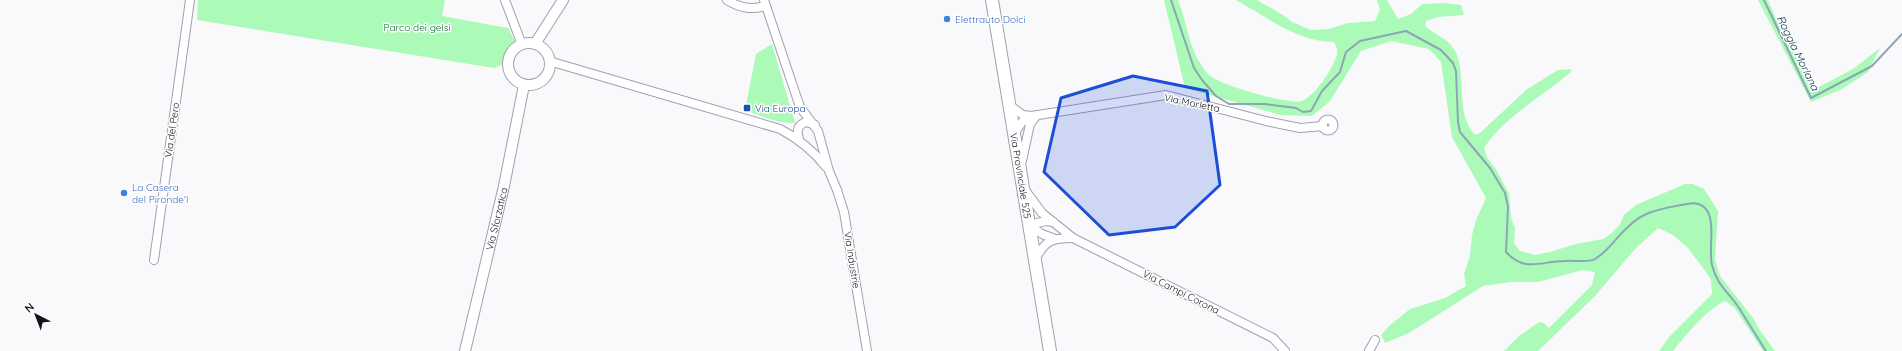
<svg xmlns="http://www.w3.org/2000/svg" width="1902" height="351" font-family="Quicksand,sans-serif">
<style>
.green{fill:#abfab7}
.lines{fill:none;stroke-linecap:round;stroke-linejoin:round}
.stream{stroke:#8ba6b7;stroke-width:2}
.minor-casing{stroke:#a29faf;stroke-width:10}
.tertiary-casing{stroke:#a29faf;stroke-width:12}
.primary-casing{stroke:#a29faf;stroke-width:14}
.minor{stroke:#fff;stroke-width:8}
.tertiary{stroke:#fff;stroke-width:10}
.primary{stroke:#fff;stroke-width:12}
.marked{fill:#1d4ed8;fill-opacity:0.2;stroke:#1d4ed8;stroke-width:3;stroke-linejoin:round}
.shop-dot{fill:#3f7fe0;stroke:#fff;stroke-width:1.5}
.transit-dot{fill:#1a4fb4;stroke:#fff;stroke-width:1.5}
.labels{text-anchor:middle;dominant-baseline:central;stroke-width:3;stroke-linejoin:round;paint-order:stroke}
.shop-label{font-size:10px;fill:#366cbe;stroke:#fff;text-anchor:start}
.park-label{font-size:10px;fill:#0c692b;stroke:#fff}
.street-label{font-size:10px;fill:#16151b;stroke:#fff}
.transit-label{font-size:10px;fill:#164399;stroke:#fff;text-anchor:start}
.water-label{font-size:11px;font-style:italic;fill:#003248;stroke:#fff}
</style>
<rect width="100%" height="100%" fill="#f9f9fc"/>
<g class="green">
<polygon points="198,0 445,0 442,16 508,28 516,43 510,51 506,63 494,68 197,20"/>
<path d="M1164,0H1178C1189,27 1188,52 1209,75C1219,85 1289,105 1302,101C1314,97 1336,65 1337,53C1338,49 1336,46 1334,42C1297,42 1267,17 1236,0H1257L1283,15L1292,22L1311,30L1329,29L1348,23L1375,21L1380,10L1377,0H1387L1398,19L1411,14L1422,4L1444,3L1461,5L1464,15L1438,17L1426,21L1425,26C1435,35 1447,38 1454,49C1468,72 1454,113 1475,135L1480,133L1526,90L1558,70L1571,69V72C1542,97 1505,116 1484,148L1487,157L1497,171L1509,194L1511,218L1515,228L1514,243L1520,251L1535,255L1550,252L1576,244L1603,239L1612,233L1620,224L1624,215L1636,205L1685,184H1693L1704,189L1718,211L1715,260L1720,276L1753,318L1759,329L1775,351H1763L1735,308L1725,301C1708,308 1685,336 1673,351H1659L1670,336L1712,294L1711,279L1688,248L1673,235L1658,228L1636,248L1594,297L1538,351H1504L1518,337L1539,322L1544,323L1549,328L1592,285L1595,272L1583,270L1538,282H1511L1483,286L1409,333L1385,343L1381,335L1389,326L1410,309L1445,298L1466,286L1464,274L1470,256L1472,235L1476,220L1486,198L1452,137L1441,62L1429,49L1391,41L1361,51L1330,101L1312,116L1281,115L1185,88Z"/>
<polygon points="1758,0 1768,0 1782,33 1815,89 1853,69 1880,48 1868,72 1842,89 1811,102"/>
<path d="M772,44L795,123C777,124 761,116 745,110L756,54Z"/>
</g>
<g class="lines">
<g class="stream">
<path d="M1171,0L1194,68L1202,80L1216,96L1229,104H1265L1296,108L1303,112L1311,111L1322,91L1340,72L1346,52L1360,41L1406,31L1441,50L1453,63L1456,71L1458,122L1460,132L1490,168L1505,193L1508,207L1506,252C1525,273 1541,261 1565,261C1573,260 1588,263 1595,259C1610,250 1616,237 1629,226C1644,211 1661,209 1681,205C1689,204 1698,201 1704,207C1717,218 1708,248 1712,265C1717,286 1728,291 1739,308C1748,322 1757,337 1766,351"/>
<polyline points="1764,0 1811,98 1872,66 1902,34"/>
</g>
<defs>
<g id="minor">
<polyline points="505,0 522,45"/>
<path d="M727,0C740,8 751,10 765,6"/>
<polyline points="764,0 800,107 818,131 829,171 837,190 844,212 867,351"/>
<path d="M549,61L780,129C799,139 813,150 826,167"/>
<polyline points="1009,105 1023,115 1032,116 1166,95 1266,121 1300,128 1323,126"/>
<circle cx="1328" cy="125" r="5.5"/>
<polyline points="1014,134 1022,122 1032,116"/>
<path d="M799,139C796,130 798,124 807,122L815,125"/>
<polyline points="1022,161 1030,124 1037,115"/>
<polyline points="1025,190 1042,213 1073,238 1273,338 1285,351"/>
<polyline points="1029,225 1042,234 1055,239"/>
<polyline points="1029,225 1046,221 1053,222"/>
<polyline points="154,260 190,0"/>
<path d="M1035,260C1045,240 1052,238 1073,238"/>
<polyline points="1369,351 1375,340"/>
</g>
<g id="tertiary">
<circle cx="529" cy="64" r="21"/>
<polyline points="535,44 563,0"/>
<path id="s1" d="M465,351L504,186L524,85"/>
</g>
<g id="primary">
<path id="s2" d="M992,0L1050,351"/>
</g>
</defs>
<use href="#minor" class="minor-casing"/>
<use href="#tertiary" class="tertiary-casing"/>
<use href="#primary" class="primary-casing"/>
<use href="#minor" class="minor"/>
<use href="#tertiary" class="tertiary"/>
<use href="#primary" class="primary"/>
</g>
<path class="marked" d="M1133,76L1207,91L1220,185L1175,227L1109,235L1044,172L1061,98Z"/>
<g class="shop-dot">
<circle cx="947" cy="19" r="4"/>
<circle cx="124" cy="193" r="4"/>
</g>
<rect class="transit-dot" x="743" y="104" width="8" height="8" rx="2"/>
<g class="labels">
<g class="shop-label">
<text x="955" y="19">Elettrauto Dolci</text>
<text x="132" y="187">La Casera<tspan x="132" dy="12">del Pironde'l</tspan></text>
</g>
<g class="park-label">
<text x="417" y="27">Parco dei gelsi</text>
</g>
<g class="street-label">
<text transform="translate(1192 103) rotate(12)">Via Morletta</text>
<text transform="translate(172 130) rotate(-82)">Via del Pero</text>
<text stroke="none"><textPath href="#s2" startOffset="178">Via Provinciale 525</textPath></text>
<text stroke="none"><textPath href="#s1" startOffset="136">Via Sforzatica</textPath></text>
<text transform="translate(852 260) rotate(81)">Via Industrie</text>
<text transform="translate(1181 292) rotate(27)">Via Campi Corona</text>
</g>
<g class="transit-label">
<text x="755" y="108">Via Europa</text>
</g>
<g class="water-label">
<text transform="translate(1798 53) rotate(64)">Roggia Morlana</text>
</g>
</g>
<g transform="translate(36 315) rotate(318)" stroke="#ffffff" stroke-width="3" paint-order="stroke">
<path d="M0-3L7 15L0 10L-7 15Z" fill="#16151b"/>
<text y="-6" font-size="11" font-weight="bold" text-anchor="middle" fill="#16151b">N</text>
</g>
</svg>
